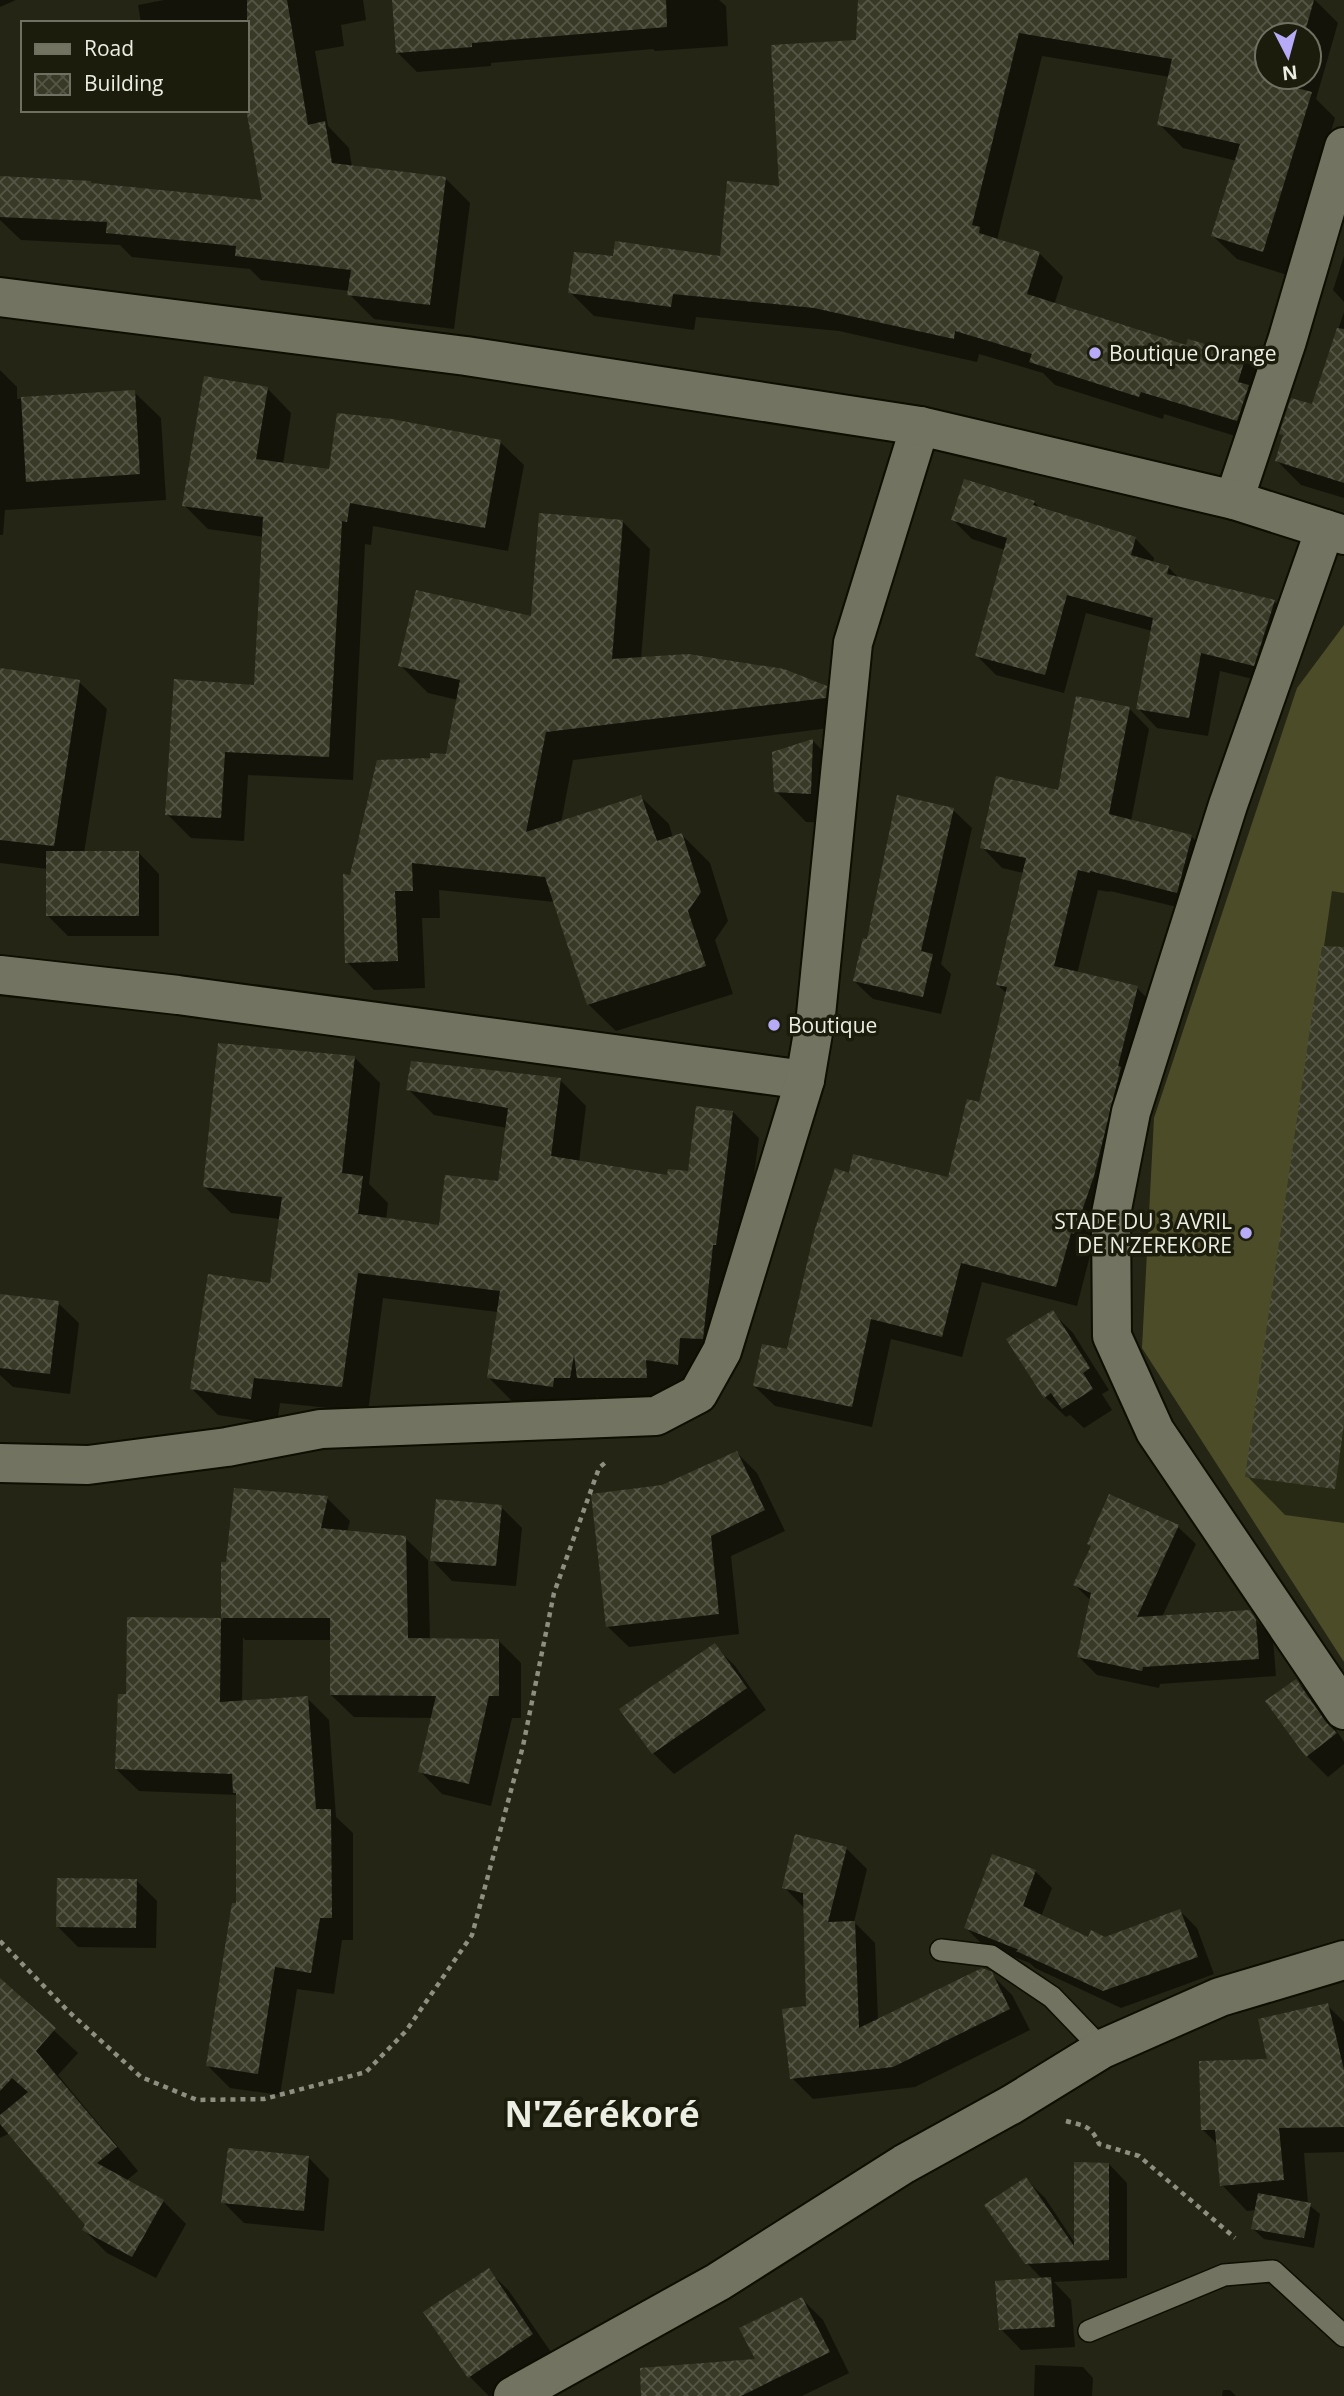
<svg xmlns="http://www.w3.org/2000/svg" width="1344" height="2396" font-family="'Open Sans',sans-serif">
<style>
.pitch{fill:#4c4d28}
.shadow{fill:#0007;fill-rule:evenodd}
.building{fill:url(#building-cross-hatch)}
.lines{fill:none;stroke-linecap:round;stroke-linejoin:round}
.service-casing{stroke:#0e0e01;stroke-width:24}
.minor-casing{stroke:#0e0e01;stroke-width:42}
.tertiary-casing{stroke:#0e0e01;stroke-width:42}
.path{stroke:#8e8f81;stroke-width:4.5;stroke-dasharray:5 5;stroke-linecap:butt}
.service{stroke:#727360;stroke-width:21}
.minor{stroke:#727360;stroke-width:38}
.tertiary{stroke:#727360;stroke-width:38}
.poi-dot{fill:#b7abf8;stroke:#1b1c0b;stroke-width:2.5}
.labels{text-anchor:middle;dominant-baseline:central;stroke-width:7;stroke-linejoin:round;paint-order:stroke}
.poi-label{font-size:21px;fill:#edeee3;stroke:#1b1c0b;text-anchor:start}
.town-label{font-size:35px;font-weight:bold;fill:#edeee3;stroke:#1b1c0b}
</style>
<defs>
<pattern id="building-cross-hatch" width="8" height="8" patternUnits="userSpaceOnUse" patternTransform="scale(1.75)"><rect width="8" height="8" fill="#383927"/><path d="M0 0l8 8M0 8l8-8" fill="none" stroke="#555646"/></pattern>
</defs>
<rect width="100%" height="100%" fill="#242514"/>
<polygon class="pitch" points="1344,625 1344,1662 1142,1348 1154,1118 1297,688"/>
<g class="shadow">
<polygon points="0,0 16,0 0,7"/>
<polygon points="164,0 363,0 366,20 341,25 344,46 315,51 328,126 349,148 352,167 445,178 470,203 454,329 374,319 349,294 350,291 261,280 250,269 132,257 120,245 21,240 0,220 0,178 264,202 247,103 247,23 141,23 138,5"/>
<polygon points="417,0 719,0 726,6 728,46 655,51 653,49 491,63 491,66 417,72 397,52"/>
<path d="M859,0H1315L1338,23L1316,99L1335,118L1287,275L1237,259L1213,236L1237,161L1183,148L1159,124L1170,77L1042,56L997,240L1039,253L1063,277L1054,305L1187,347L1245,358L1269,382L1261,444L1164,414L1163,419L1055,385L1043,373L979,354L977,362L839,331L696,317L694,330L594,316L570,292L615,258H721L781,188L857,41ZM1267,35H1309V77H1267Z"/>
<polygon points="1344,256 1344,302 1333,290"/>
<polygon points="1344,312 1344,498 1301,485 1277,461 1284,437 1281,434 1313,406"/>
<polygon points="0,370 17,387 17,399 134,392 161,418 166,500 5,510 3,535 0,535"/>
<polygon points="268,389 291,413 283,464 330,471 500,442 524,465 508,551 373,526 371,545 365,544 353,780 248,775 244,841 191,838 167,814 255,686 264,537 208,529 184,505"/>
<polygon points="1034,502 1041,509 1135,538 1154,558 1153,563 1168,567 1180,579 1274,601 1293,620 1273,684 1220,671 1208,736 1157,728 1138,708 1152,631 1086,613 1064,693 996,675 977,656 1005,550 972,539 953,520"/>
<polygon points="622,521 650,549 641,659 826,688 854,716 853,725 573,760 561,823 641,797 669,824 673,838 682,835 710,863 728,921 715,940 733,994 616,1031 588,1004 555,902 439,890 440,918 422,918 425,988 374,990 347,962 352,877 431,760 448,756 458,700 428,693 400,665 533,618"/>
<polygon points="0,670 79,682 107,709 84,853 139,853 159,874 159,936 68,936 47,915 47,869 0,863"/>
<polygon points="1129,708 1149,729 1131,821 1191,836 1211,857 1198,912 1110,891 1110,892 1098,890 1077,974 1137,988 1157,1008 1095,1253 1091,1252 1077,1306 982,1282 962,1357 891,1339 872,1427 775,1406 754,1386 788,1351 850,1175 949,1179 980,1104 1007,994 997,984 1024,873 1002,868 982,847 1059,792"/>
<polygon points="813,741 843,771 841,823 806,822 776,791"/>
<polygon points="953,810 972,828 941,964 951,974 941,1014 873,999 854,981 869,941"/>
<polygon points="1332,891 1344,893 1344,1523 1285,1515 1247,1476"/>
<polygon points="354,1057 380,1083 369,1184 388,1203 386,1220 440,1227 500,1183 507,1128 434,1115 408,1089 560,1080 586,1106 579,1162 669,1177 689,1173 733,1112 759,1138 741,1270 703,1390 671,1385 672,1404 605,1403 597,1396 596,1403 515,1404 489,1378 498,1312 383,1298 368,1412 280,1403 277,1424 218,1415 192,1389 272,1285 280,1219 231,1213 205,1187"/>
<polygon points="0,1296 58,1303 79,1323 70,1394 13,1387 0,1375"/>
<polygon points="1052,1312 1073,1333 1109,1390 1102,1394 1112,1410 1084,1428 1070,1415 1066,1417 1045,1397"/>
<polygon points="737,1453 757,1473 785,1531 731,1556 739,1634 629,1647 608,1627 663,1487"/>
<polygon points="327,1498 350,1521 347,1532 405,1538 428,1560 430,1640 498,1640 521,1663 521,1718 512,1718 491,1806 442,1794 420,1771 433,1718 354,1717 331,1695 331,1640 245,1640 243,1637 242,1702 307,1698 329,1720 336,1817 353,1833 353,1940 342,1940 334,1994 297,1989 280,2095 230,2088 208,2066 238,1904 238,1795 139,1791 116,1769 128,1696 129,1619 223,1620 223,1564 228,1564"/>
<polygon points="501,1507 522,1528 516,1586 452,1581 432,1560"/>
<polygon points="1178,1527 1196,1544 1162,1617 1249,1612 1273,1639 1276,1676 1160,1684 1159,1688 1097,1675 1079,1657 1091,1601 1075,1585"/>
<polygon points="714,1645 735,1666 766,1710 674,1774 653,1753"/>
<polygon points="1296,1681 1317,1701 1344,1742 1344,1764 1328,1777 1307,1756"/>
<polygon points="846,1848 867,1869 854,1922 875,1943 878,2021 991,1974 1012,1995 1030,2030 915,2087 813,2099 792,2078 808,2008 805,1909 784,1887"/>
<polygon points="1035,1871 1052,1888 1041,1917 1088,1940 1105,1939 1180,1911 1197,1928 1214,1974 1121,2008 1035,1968 1030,1963 983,1945 966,1928"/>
<polygon points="136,1880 157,1901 156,1948 78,1947 57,1926"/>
<polygon points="0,1980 78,2053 58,2075 138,2171 126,2181 163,2201 186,2224 156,2278 107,2253 84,2230 87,2224 10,2133 0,2138"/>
<polygon points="1327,2005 1344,2022 1344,2152 1304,2153 1308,2204 1320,2214 1314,2248 1264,2239 1253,2229 1257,2210 1247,2211 1222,2185 1218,2145 1202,2129"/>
<polygon points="309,2158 329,2179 324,2231 244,2223 223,2202"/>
<polygon points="1109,2164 1127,2183 1127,2278 1054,2282 1071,2300 1075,2347 1021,2350 1001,2329 1043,2280 1027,2263 1026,2179 1045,2198 1075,2243"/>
<polygon points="489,2271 509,2291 553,2355 491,2396 489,2396 469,2376"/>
<polygon points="802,2299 823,2320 849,2373 802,2396 690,2396 758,2361"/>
<polygon points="1035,2365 1083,2367 1093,2378 1092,2396 1034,2396"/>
<polygon points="1223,2390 1230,2390 1236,2396 1222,2396"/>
</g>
<g class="building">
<polygon points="247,0 287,0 308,125 325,121 332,163 446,177 430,305 347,295 351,270 235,256 236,246 106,233 107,222 0,217 0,176 91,181 91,183 262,200 247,114"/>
<polygon points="392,0 666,0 667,27 472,43 472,47 396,53"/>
<polygon points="858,0 1314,0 1304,35 1267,35 1267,77 1292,77 1289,86 1312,92 1263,252 1211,236 1240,144 1157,125 1172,59 1019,33 972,225 980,227 979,233 1040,252 1027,294 1186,345 1188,339 1246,356 1238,382 1249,385 1237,421 1141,392 1139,397 1029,362 1032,354 955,331 954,339 814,308 673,294 671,307 568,293 574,252 613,256 615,241 720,256 727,181 779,186 771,45 856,40"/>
<polygon points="1337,328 1344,329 1344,483 1275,461 1283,435 1279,434 1291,398 1312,404"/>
<polygon points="204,376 268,387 256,459 329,469 337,413 392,419 501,440 485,528 350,503 347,522 342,521 329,757 225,752 221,818 165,815 174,679 254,685 263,517 182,506"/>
<polygon points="135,390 140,474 26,482 21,397"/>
<polygon points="964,479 1035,501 1033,505 1136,537 1131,555 1169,566 1167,574 1275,600 1254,666 1201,653 1189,718 1136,709 1153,618 1067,595 1045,675 975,656 1007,538 951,520"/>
<polygon points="539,513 623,520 612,659 688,654 784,669 827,686 826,698 546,732 526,832 641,795 657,841 682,833 701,892 688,911 706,966 587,1005 545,877 412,863 413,891 395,891 398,961 345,963 343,874 350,875 377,760 430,758 430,753 446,754 460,680 398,666 416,590 531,616"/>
<polygon points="0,668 80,680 54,846 0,840"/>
<polygon points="1076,696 1130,707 1109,814 1192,835 1177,893 1090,871 1090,873 1078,870 1054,966 1138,986 1118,1066 1121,1067 1094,1176 1074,1234 1071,1233 1056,1287 961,1263 942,1337 871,1319 852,1407 753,1386 762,1344 787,1349 815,1229 835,1168 849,1173 853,1154 948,1177 967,1099 979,1102 1007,987 996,985 1026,858 980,848 996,776 1058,790"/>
<polygon points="813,739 811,794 774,792 772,752"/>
<polygon points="897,795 954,808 921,951 933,954 923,997 853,981 863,938 867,939"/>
<rect x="46" y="851" width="93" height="65"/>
<polygon points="1322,946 1344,947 1344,1424 1335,1489 1245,1477"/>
<polygon points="218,1043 355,1056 342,1173 363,1176 358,1214 439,1225 445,1175 498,1181 508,1108 406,1090 411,1061 561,1078 551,1156 667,1175 668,1169 688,1171 696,1106 733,1111 716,1245 713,1245 703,1339 680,1338 678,1365 646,1360 647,1378 577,1378 574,1355 570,1378 554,1378 553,1387 487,1378 500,1291 358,1273 342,1387 254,1378 251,1399 190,1389 208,1274 270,1283 282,1197 203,1187"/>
<polygon points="0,1294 59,1301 50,1374 0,1368"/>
<polygon points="1053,1310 1090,1368 1083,1373 1093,1389 1062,1409 1051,1393 1044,1398 1006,1339"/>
<polygon points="737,1451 765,1510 711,1536 719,1614 606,1627 591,1494 662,1485"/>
<polygon points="234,1488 328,1496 321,1528 406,1536 408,1638 499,1639 499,1696 489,1696 469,1784 418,1772 436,1696 330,1695 330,1618 221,1618 221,1562 226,1562"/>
<polygon points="1109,1494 1179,1525 1137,1617 1250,1610 1256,1620 1259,1659 1143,1667 1142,1671 1077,1657 1091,1593 1073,1585 1091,1546 1087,1544"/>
<polygon points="436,1499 502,1505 496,1566 430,1561"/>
<polygon points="127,1617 221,1618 220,1702 308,1696 316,1809 331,1809 332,1918 320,1918 311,1973 275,1967 258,2074 206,2066 232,1903 236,1903 236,1793 233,1793 232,1774 115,1769 118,1694 126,1694"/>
<polygon points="715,1643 747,1688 652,1754 619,1709"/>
<polygon points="1296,1679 1326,1722 1337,1733 1306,1757 1265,1701"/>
<polygon points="795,1834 847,1847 828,1922 855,1921 859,2028 982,1968 992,1972 1010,2009 893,2067 790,2079 782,2009 806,2006 803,1893 782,1888"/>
<polygon points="992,1854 1036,1870 1023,1906 1088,1937 1091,1930 1105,1937 1180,1909 1198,1957 1103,1991 1016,1951 1019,1950 964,1928"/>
<polygon points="57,1878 137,1879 136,1928 56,1927"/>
<polygon points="0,1978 56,2028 36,2051 117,2147 97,2163 164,2200 132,2257 82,2230 85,2225 0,2124 0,2115 28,2092 12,2078 0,2091"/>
<polygon points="1328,2003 1344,2070 1344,2127 1279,2128 1284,2180 1220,2186 1215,2130 1201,2130 1199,2061 1267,2059 1258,2019"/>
<polygon points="228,2148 309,2156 304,2211 221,2203"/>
<polygon points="1074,2162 1109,2163 1109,2260 1025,2264 984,2205 1026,2177 1074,2246"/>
<polygon points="1258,2193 1311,2203 1304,2238 1251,2229"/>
<polygon points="489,2268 533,2334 468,2378 423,2312"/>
<polygon points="1051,2277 1055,2327 999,2330 995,2281"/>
<polygon points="802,2297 830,2352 741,2396 641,2396 640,2368 755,2359 739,2328"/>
</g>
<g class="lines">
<defs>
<g id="service">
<polyline points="941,1950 991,1956 1052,1997 1102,2049"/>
<polyline points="1089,2331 1224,2275 1273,2271 1344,2336"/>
</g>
<g id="minor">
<polyline points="1234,500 1287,341 1344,147"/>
<polyline points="1325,529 1228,805 1131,1112 1111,1214 1112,1336 1155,1431 1344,1710"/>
<polyline points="0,975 178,995 805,1080"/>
<polyline points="0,1463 88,1465 227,1447 321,1429 656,1416 698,1394 722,1351 805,1080 816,1015 853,643 920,426"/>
<polyline points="513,2396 718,2282 904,2164 1011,2105 1102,2049 1220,1997 1344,1960"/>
</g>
<polyline id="tertiary" points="0,297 466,356 920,426 1234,500 1344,535"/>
</defs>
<use href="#service" class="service-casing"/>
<use href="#minor" class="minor-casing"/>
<use href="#tertiary" class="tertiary-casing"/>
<g class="path">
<polyline points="0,1941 68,2011 141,2077 197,2100 264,2099 366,2072 406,2031 472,1935 523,1746 554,1593 599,1468 606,1462"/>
<path d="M1066,2121C1084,2126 1091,2125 1099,2144L1139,2156L1235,2238"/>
</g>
<use href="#service" class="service"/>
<use href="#minor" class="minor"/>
<use href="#tertiary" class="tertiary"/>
</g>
<g class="poi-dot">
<circle cx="1095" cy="353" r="7"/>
<circle cx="774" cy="1025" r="7"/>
<circle cx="1246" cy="1233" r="7"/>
</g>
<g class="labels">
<g class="poi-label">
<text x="1109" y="353">Boutique Orange</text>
<text x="788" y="1025">Boutique</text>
<text x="1232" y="1221" text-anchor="end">STADE DU 3 AVRIL<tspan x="1232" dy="24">DE N'ZEREKORE</tspan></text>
</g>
<g class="town-label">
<text x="602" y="2113">N'Zérékoré</text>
</g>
</g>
<rect x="21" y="21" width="228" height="91" fill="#1b1c0b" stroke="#6f7061" stroke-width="2"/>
<rect x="35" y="44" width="35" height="10" fill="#727360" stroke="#6f7061" stroke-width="2"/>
<text x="84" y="56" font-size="21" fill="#edeee3">Road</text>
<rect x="35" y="74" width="35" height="21" fill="url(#building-cross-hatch)" stroke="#6f7061" stroke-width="2"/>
<text x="84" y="91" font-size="21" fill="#edeee3">Building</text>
<g transform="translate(1288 56) rotate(174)"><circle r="33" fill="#1b1c0b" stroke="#6f7061" stroke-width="2"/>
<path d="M0-5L12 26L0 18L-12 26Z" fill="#b7abf8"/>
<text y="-10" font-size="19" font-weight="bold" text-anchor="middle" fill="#edeee3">N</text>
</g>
</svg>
